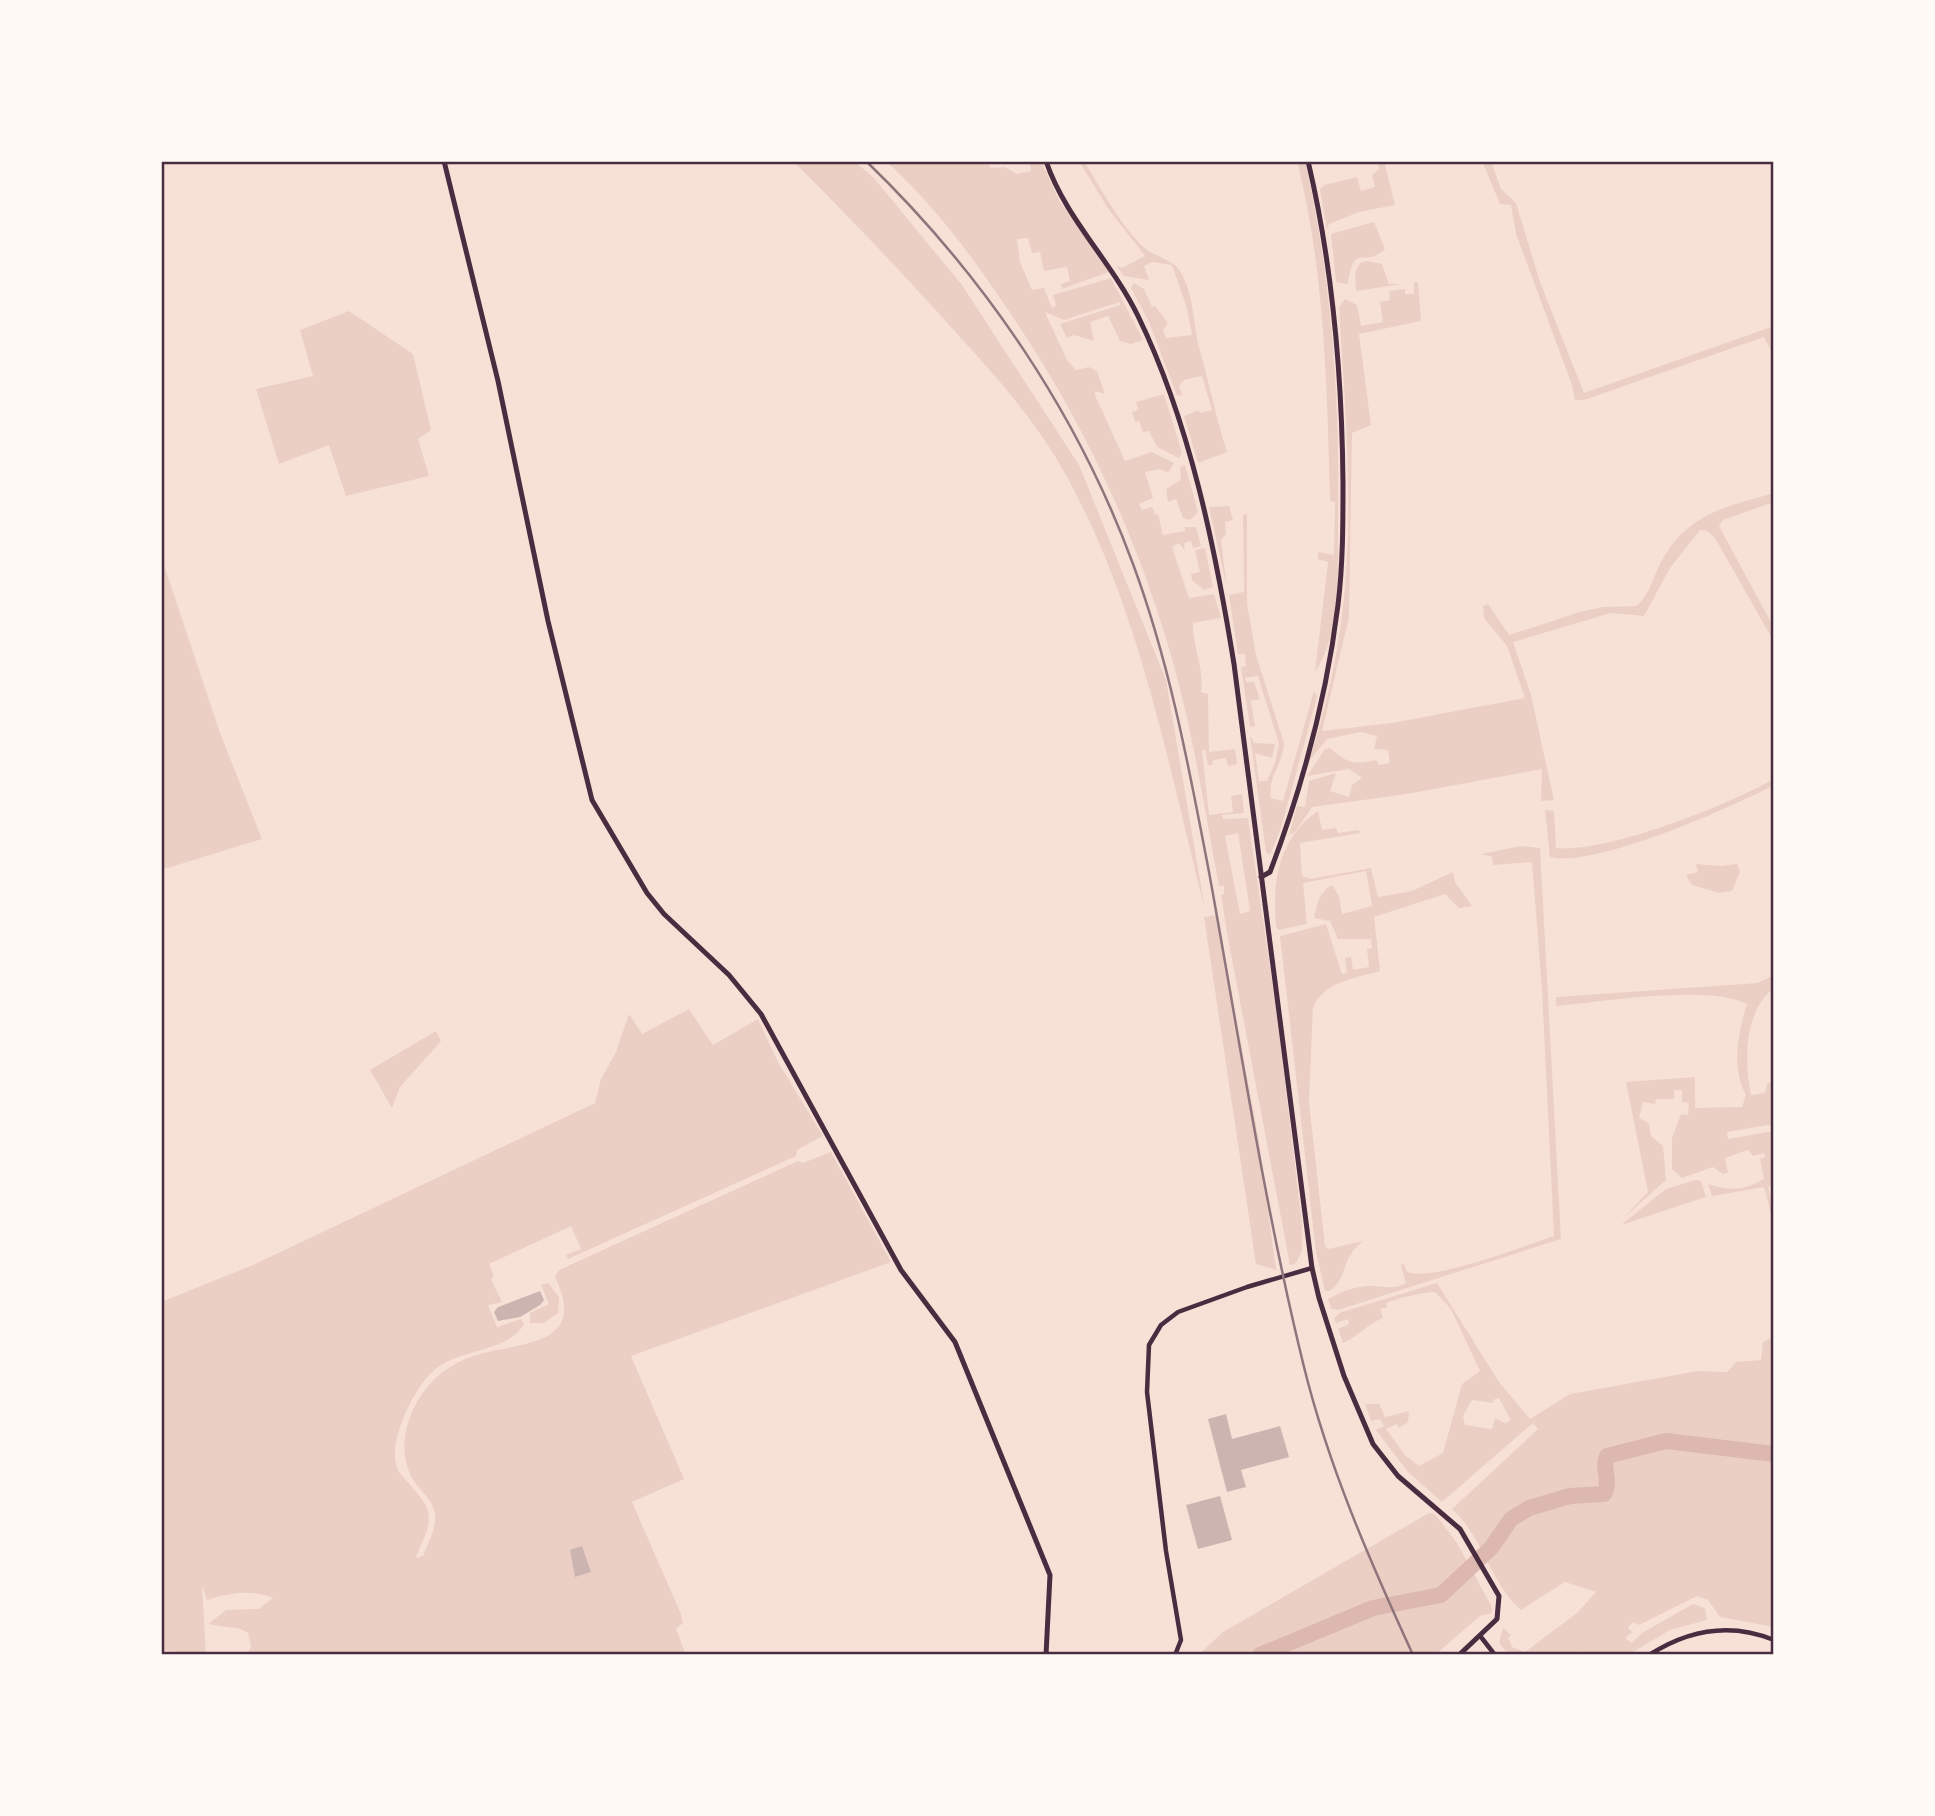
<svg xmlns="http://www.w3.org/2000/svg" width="1935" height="1816" font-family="Rubik,sans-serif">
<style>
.green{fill:#ebcfc5;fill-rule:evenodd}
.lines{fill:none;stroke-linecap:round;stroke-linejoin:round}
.river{stroke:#dcb8b0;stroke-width:16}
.building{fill:#ccb4b1}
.minor{stroke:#4a2c40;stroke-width:4.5}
.tertiary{stroke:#4a2c40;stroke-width:5}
.rail{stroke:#8f747c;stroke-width:2.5}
.neatline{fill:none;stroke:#4a2c40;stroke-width:2.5}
</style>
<rect width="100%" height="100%" fill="#f7e1d7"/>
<g class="green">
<path d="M793,161H854L874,178L962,285L1079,465L1166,680L1205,910C1168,764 1140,610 1067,477C1036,420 993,373 950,326C899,269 847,215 793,161Z"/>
<path d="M886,161H987L991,168L1005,167L1017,174L1031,171L1029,161H1041L1059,200L1109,272L1062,289L1061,284L1070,281L1067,267L1044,271L1040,252L1032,253L1028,238L1017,239L1020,262L1032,290L1044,288L1052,308L1056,305L1053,295L1111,278L1143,340L1131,344L1120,341L1108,316L1090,322L1094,341L1074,335L1067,338L1060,324L1120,305V302L1064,320L1045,312L1067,360L1076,370L1089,367L1097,371L1105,394L1095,391V395L1125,461L1152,452L1174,463L1168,473L1160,469L1145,472L1153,498L1139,504L1142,510L1152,507L1155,512L1153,515L1158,514L1163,535L1185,531V527H1196L1201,546L1193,548L1191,541L1184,543L1185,551L1179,543L1172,547L1189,598L1214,594L1221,618L1193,623C1192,646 1205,669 1201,692L1208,694L1209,752L1235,749L1237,764L1228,766L1226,758L1213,760L1212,765H1208L1205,750H1202L1209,815L1233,812L1231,796L1242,794L1244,813L1222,815L1223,819L1248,818L1277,1015L1302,1224V1251L1296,1263L1290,1265L1227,933L1221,895L1224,894V886H1219C1208,828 1199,770 1186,714C1152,566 1090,428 1004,304C969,252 932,203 886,161ZM1238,833L1250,911L1240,914L1225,836Z"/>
<path d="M1079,161H1084C1101,189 1118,221 1141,245C1152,256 1173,259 1180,271C1196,298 1192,326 1201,354C1210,387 1217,421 1227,452L1198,463L1184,416L1198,410L1200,413L1212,410L1202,376L1184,380L1179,386L1182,395L1177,396L1149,322L1131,288L1134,283L1144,289L1152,307L1155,306L1168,323L1163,330L1166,338L1192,335L1186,305L1172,265L1152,262L1144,266L1149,280L1124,276L1116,265L1122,268L1145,256L1107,207Z"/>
<path d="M1297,161H1305C1332,280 1340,399 1338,521C1338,568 1342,632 1315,672L1328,562L1318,559V552L1334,555L1335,502L1330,501C1327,388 1325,271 1297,161Z"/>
<polygon points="1377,161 1384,161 1395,205 1359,212 1329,224 1327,230 1320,190 1324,185 1357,177 1361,191 1375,187 1372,175 1379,169"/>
<polygon points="1482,161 1491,161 1501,189 1516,203 1540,282 1584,393 1774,326 1774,356 1764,337 1584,400 1575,400 1572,385 1516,234 1511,205 1500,204"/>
<path d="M1374,222L1385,249C1364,269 1354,241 1348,284L1336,282L1331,234Z"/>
<polygon points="1367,261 1382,264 1389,284 1402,284 1356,291 1355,272 1360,263"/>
<path d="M1414,282H1418L1421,321L1359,334L1371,425L1352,433L1349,617L1322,731L1392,723L1525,698L1507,646L1484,618L1483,606L1488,604L1509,635L1580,612L1603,607L1637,606C1650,593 1652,580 1660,564C1687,513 1723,508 1774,493V502L1723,520L1719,526L1774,628V642L1715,538L1706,530H1700L1670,568L1644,616L1611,613L1513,642L1531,695L1554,800L1541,801L1542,769L1407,794L1312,807L1295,832L1289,835L1297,806L1305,807L1309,781L1336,773L1330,791L1349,797L1352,785L1362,778L1349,769L1307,776L1325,749L1330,748C1346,763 1355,765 1376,760L1379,765L1390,763L1388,750L1374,749L1377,736L1361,732L1327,739L1309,761C1324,714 1336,665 1342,616C1355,513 1345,409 1339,307L1345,299L1357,305L1361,326L1383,322L1380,302L1390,300L1389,291L1405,289V294H1414Z"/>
<polygon points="349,311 413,354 431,430 418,439 429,476 346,496 329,445 279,464 256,389 313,376 300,330"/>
<polygon points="1164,394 1182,453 1179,458 1157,447 1149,431 1143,432 1139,421 1135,422 1132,412 1138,410 1136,402"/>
<polygon points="1185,465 1198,512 1190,520 1183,518 1176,499 1168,502 1166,489 1181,480 1180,467"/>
<polygon points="1229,506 1233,520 1225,522 1226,534 1221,540 1227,589 1209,507"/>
<path d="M1247,514V604L1256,655L1284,743C1284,763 1267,777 1271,798L1283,801L1314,691L1317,697L1281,828L1270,855L1266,852L1250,736L1254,743L1275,744L1272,758L1255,753L1259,781H1267L1275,763L1279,744L1258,676L1245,678L1246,682H1254L1260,699L1251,701L1255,726L1250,727L1241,667L1246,666L1245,654H1238L1229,595L1244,592L1243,515Z"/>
<polygon points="1205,548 1213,587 1204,590 1192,580 1191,574 1200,572 1195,550"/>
<polygon points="161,556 220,733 262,839 161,870"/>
<path d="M1774,779V785C1730,808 1596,868 1550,857L1545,810L1554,811L1556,848C1608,853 1728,805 1774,779Z"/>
<path d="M1318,811L1322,830L1336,828L1338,833L1359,830L1360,833L1300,843L1302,876L1310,879L1371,868L1378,897L1412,891L1453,872L1455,882L1472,906L1459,908L1445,894L1374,917L1380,971C1354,979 1324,981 1313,1008L1309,1102L1325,1246L1328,1249L1363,1241C1339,1261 1350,1274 1330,1291H1325L1316,1252L1280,936L1326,924L1342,974L1347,973L1345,958L1351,957L1353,970L1369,967L1367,949L1372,948L1371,939H1338L1330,921L1314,918C1317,904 1319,892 1332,885L1339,896L1342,914L1372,906L1366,871L1303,883L1307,924L1279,930L1276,927C1272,881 1278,839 1318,811Z"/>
<path d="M1521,846L1540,848L1561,1239L1338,1310L1331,1309L1328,1299C1340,1292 1357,1285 1372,1286C1385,1286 1393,1290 1406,1283L1401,1265L1404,1264L1407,1272C1433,1282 1524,1246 1554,1236L1542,990L1532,862L1493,865L1492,857L1481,854Z"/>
<polygon points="1696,864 1721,866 1737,864 1740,872 1732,891 1719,893 1692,885 1686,875 1698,872"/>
<polygon points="1217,915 1259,1141 1276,1270 1256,1264 1204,917"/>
<path d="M1774,975V988C1744,1011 1744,1061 1751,1095L1765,1093L1767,1084L1774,1081V1124L1727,1132L1728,1139L1774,1131V1185L1768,1187L1774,1213H1771L1764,1187L1712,1196L1708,1184C1729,1191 1743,1191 1764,1179L1760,1159L1765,1157L1764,1153L1753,1156L1748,1150L1725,1158L1728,1173L1723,1174L1713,1167L1682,1178L1672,1169V1138L1681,1114L1688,1115L1689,1103L1682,1102V1090H1674V1099H1656L1655,1104L1643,1102L1639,1118L1649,1123L1651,1136L1663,1146L1666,1180L1623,1218L1648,1192L1626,1082L1695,1077V1108L1742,1107L1746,1095C1731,1069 1738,1032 1747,1004C1708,984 1602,1002 1556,1006V997L1758,983Z"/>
<path d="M689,1009L713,1045L758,1019L778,1062L823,1136L797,1150L796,1156L568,1259L566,1255L581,1249L571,1226L489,1264L494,1277L491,1279L502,1302L488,1305L497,1327L521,1319L524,1325C503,1355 456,1347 430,1374C413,1391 383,1450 400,1473C408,1484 425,1498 428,1512C432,1528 420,1544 416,1558L423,1556C428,1543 436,1530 435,1515C434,1502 423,1493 416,1484C394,1454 406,1411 429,1385C441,1371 461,1359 479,1354C524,1342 588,1345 555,1277L559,1270L798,1161L803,1163L831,1152L891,1262L631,1356L684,1479L632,1502L681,1614L683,1623L676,1629L686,1655H247L251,1646L248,1633L241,1629L208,1624L226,1610L259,1609L273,1598C250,1589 230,1593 207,1600L202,1585L206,1655L161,1650V1302L253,1265L595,1103L601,1079L616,1052L629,1014L642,1034Z"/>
<polygon points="436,1031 441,1041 400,1087 392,1108 370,1070"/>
<polygon points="1695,1180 1701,1181 1706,1197 1621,1225 1666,1189"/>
<polygon points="548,1283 559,1297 558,1313 544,1323 530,1323 530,1313 549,1304 541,1285"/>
<path d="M1437,1283L1499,1382L1530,1419L1570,1394L1698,1371L1727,1372L1736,1362L1761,1360L1763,1342L1769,1339L1774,1342V1627L1720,1617L1708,1600L1697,1596L1639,1625L1634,1622L1628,1627L1632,1632L1625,1638L1632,1643L1642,1633L1693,1604L1705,1608L1707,1620L1670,1630L1628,1655H1582L1580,1651L1574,1655L1507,1653L1499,1643L1503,1628L1511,1635L1508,1638L1512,1647L1525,1652L1577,1613L1596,1592L1565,1582L1521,1610C1490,1583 1483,1537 1452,1509L1538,1429L1533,1423L1442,1502L1408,1472L1376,1430L1384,1426L1380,1419L1371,1421L1365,1404H1379L1385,1417L1409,1411L1408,1422L1399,1428L1397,1424L1386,1429L1405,1455L1419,1466L1443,1453L1462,1384L1480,1371L1451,1309L1435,1292C1423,1292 1399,1298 1386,1303L1387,1307L1380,1309L1383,1318C1367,1324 1359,1336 1343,1343L1338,1329L1349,1324L1348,1319L1336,1323L1334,1319L1339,1313ZM1499,1398L1511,1420L1505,1423L1495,1418L1492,1429L1465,1425L1463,1416L1472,1400L1494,1403L1493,1400Z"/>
<polygon points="1429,1513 1435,1514 1457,1543 1492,1607 1492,1613 1480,1616 1435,1655 1198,1655 1223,1632"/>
</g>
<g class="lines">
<path class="river" d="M1260,1655L1373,1608L1441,1595L1491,1548L1511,1519L1529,1508L1570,1496L1604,1494C1612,1481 1601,1468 1607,1456L1666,1441L1774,1454"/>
</g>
<g class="building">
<polygon points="540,1291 544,1300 540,1305 520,1317 498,1321 494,1312 498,1307"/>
<polygon points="1226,1414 1232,1439 1280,1426 1289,1457 1241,1470 1246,1487 1227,1492 1208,1419"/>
<polygon points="1220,1496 1232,1540 1198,1549 1186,1505"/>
<polygon points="582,1546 591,1572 575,1577 570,1550"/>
</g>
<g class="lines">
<g class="minor">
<polyline points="1481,1637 1495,1655"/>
<polyline points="1175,1655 1181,1640 1166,1551 1147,1392 1149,1345 1161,1325 1178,1312 1247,1287 1312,1268"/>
<path d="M1649,1655C1688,1630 1730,1622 1774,1640"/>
</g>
<g class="tertiary">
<polyline points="444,161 498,381 548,621 592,800 647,893 664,914 729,975 761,1014 901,1270 955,1342 1050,1575 1046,1655"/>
<path d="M1046,161C1065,218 1112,262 1138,316C1190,423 1215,547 1234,664L1312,1268L1319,1298L1344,1376L1373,1444L1398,1476L1460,1529L1499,1596L1497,1619L1459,1655"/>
<path d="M1261,877L1270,872C1302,788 1327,694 1338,605C1343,564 1343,523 1343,483C1342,374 1333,267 1308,161"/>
</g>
<path class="rail" d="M866,161C983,274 1077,412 1133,564C1170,664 1189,768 1209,872C1239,1036 1264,1205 1304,1367C1329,1468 1370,1561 1413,1655"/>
</g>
<rect width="1935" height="1816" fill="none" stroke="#fffaf5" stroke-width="326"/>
<rect x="163" y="163" width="1609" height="1490" class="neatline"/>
</svg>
